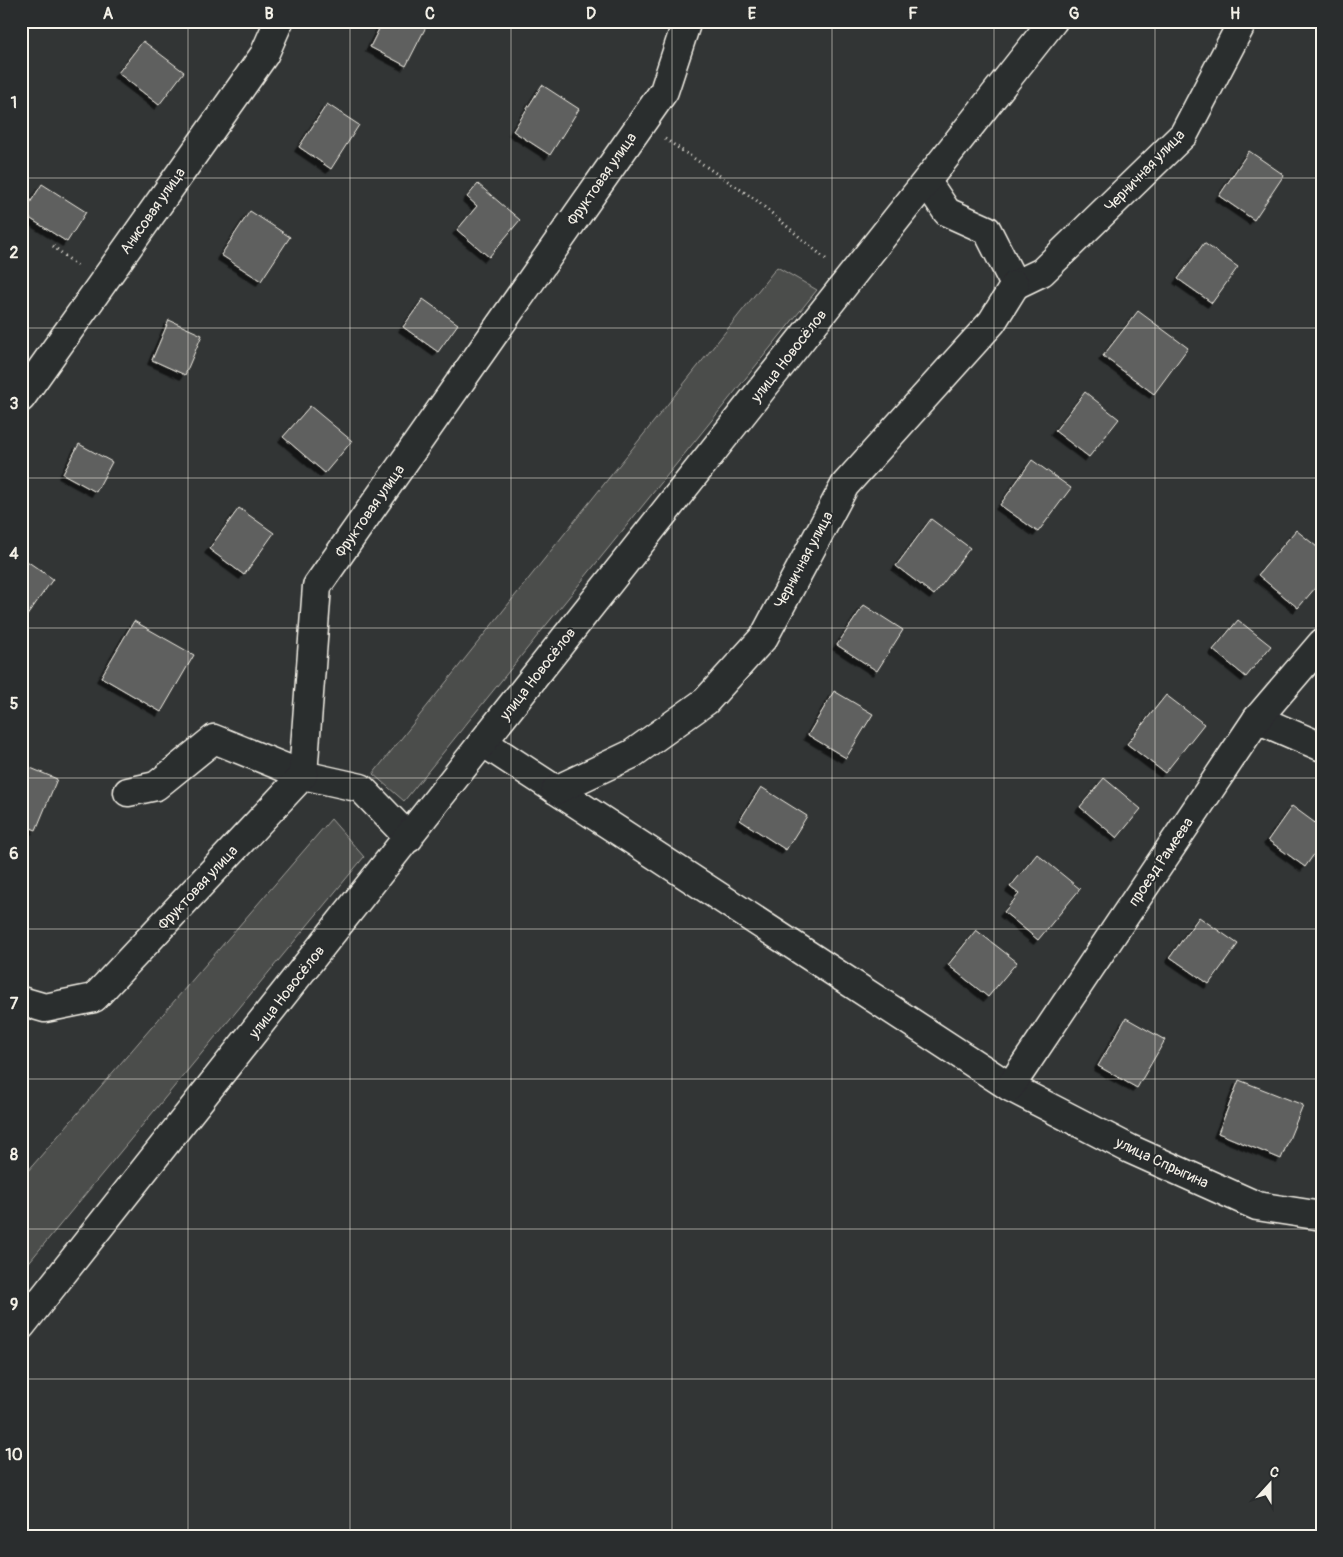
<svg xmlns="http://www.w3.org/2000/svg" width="1343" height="1557" font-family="Pangolin,sans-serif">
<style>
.green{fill:#4b4d4c;stroke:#a09f9a}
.building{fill:#5f605f;stroke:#f4f1e8;filter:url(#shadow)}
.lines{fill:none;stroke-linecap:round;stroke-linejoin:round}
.minor-casing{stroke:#f4f1e8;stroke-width:31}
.path{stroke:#f4f1e8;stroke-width:3;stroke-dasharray:1 4;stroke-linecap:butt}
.minor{stroke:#2a2d2e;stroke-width:28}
.grid{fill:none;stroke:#f4f1e8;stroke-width:1;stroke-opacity:0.55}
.labels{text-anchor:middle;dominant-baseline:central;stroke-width:4;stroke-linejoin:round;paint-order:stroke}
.street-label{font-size:15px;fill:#f4f1e8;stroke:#2a2d2e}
.neatline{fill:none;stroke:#f4f1e8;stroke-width:2}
.grid-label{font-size:16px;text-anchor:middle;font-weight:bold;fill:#f4f1e8}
</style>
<defs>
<filter id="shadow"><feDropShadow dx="-4.5" dy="4.5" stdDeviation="0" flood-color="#0009"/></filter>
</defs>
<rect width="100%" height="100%" fill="#323535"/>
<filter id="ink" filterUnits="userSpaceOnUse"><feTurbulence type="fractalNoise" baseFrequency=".02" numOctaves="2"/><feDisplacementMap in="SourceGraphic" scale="10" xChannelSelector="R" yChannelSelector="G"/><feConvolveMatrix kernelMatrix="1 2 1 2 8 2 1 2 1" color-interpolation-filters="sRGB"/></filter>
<g filter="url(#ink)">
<g class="green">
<polygon points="777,267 817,290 404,801 373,774"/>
<polygon points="331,819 364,857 21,1272 21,1179"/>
</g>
<g class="building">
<polygon points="383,21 429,21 406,66 370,47"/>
<polygon points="143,41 184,72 159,105 118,73"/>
<polygon points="542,85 579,109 550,155 513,131"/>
<polygon points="327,104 359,125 331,169 299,147"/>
<polygon points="1249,151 1284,175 1254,220 1219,196"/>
<polygon points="42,184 86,212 67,242 23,214"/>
<polygon points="478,184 520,220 489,257 457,230 477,206 467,197"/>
<polygon points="250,211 290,237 261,281 221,255"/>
<polygon points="1204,243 1238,267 1212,303 1178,279"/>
<polygon points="423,299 458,324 438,352 403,327"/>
<polygon points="1138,311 1188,348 1154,394 1103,356"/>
<polygon points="169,320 202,335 185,375 152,360"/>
<polygon points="1085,392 1119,419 1089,457 1055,431"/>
<polygon points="310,406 352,441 325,473 283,437"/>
<polygon points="79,444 112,462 96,492 63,474"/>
<polygon points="1032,460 1071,488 1038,532 1000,505"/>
<polygon points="239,508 274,533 244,575 209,549"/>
<polygon points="931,519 970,548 934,595 896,566"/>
<polygon points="1296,530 1322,551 1322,580 1298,608 1258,575"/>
<polygon points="21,557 53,579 21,624"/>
<polygon points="864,605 903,630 877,671 837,645"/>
<polygon points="1238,620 1271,646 1246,677 1213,650"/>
<polygon points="134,621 194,655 161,712 101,677"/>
<polygon points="834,691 873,714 846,758 808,735"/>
<polygon points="1166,695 1204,724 1165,773 1127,744"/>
<polygon points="21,764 57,779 36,830 21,824"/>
<polygon points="1104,778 1141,809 1117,838 1080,807"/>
<polygon points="761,787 807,816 786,850 740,820"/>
<polygon points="1292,806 1322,828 1322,843 1305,867 1268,840"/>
<polygon points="1037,854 1080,889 1038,940 1004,912 1019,894 1010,887"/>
<polygon points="1199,917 1238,944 1209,984 1170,957"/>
<polygon points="976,930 1017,962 988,997 948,965"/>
<polygon points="1126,1018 1165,1040 1137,1088 1098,1066"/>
<polygon points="1239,1080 1303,1105 1281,1159 1218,1133"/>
</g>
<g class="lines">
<defs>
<g id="minor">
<polyline points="927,182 947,212 987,230 1015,285"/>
<polyline points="1015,285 1042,272 1184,134 1243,21"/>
<polyline points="21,398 264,55 279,21"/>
<polyline points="1257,719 1322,747"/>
<polyline points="484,743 1010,1087 1130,1149 1257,1206 1322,1216"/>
<polyline points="556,790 632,754 706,701 764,637 845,485 992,322 1015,285"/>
<polyline points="128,792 156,786 214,739 303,775 361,788 409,838"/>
<polyline points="21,1001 45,1008 94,998 303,775 317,586 664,91 687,21"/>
<polyline points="1010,1087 1257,719 1322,643"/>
<polyline points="21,1326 1053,21"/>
</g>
</defs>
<use href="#minor" class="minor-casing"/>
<g class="path">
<polyline points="665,139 756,200 828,261"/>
<polyline points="53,246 80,268"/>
</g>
<use href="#minor" class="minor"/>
</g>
</g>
<path class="grid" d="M188,21V1536M350,21V1536M511,21V1536M672,21V1536M832,21V1536M994,21V1536M1155,21V1536M21,178H1322M21,328H1322M21,478H1322M21,628H1322M21,778H1322M21,929H1322M21,1079H1322M21,1229H1322M21,1379H1322"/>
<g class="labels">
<g class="street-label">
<text transform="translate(1145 171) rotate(-46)">Черничная улица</text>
<text transform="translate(602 179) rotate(-55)">Фруктовая улица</text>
<text transform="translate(153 211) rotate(-55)">Анисовая улица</text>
<text transform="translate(789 356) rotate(-52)">улица Новосёлов</text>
<text transform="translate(370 511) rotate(-55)">Фруктовая улица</text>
<text transform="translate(804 560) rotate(-62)">Черничная улица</text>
<text transform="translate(538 674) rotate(-52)">улица Новосёлов</text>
<text transform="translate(1161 862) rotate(-56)">проезд Рамеева</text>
<text transform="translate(198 888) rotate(-47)">Фруктовая улица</text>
<text transform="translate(287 992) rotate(-52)">улица Новосёлов</text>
<text transform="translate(1162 1163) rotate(25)">улица Спрыгина</text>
</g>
</g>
<rect width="1343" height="1557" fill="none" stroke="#2a2d2e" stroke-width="55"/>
<g transform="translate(1270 1484) rotate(21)" stroke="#2a2d2e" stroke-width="4" paint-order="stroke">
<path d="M0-4L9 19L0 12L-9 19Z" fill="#f4f1e8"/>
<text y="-8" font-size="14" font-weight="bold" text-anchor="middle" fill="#f4f1e8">С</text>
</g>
<rect x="28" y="28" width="1288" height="1502" class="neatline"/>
<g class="grid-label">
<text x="108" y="19">A</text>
<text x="269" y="19">B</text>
<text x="430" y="19">C</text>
<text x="591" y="19">D</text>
<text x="752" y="19">E</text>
<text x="913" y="19">F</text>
<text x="1074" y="19">G</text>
<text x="1235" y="19">H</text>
<text x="14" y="108">1</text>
<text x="14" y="258">2</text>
<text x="14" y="409">3</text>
<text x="14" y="559">4</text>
<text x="14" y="709">5</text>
<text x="14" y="859">6</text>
<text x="14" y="1009">7</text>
<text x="14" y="1160">8</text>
<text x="14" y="1310">9</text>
<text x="14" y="1460">10</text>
</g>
</svg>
